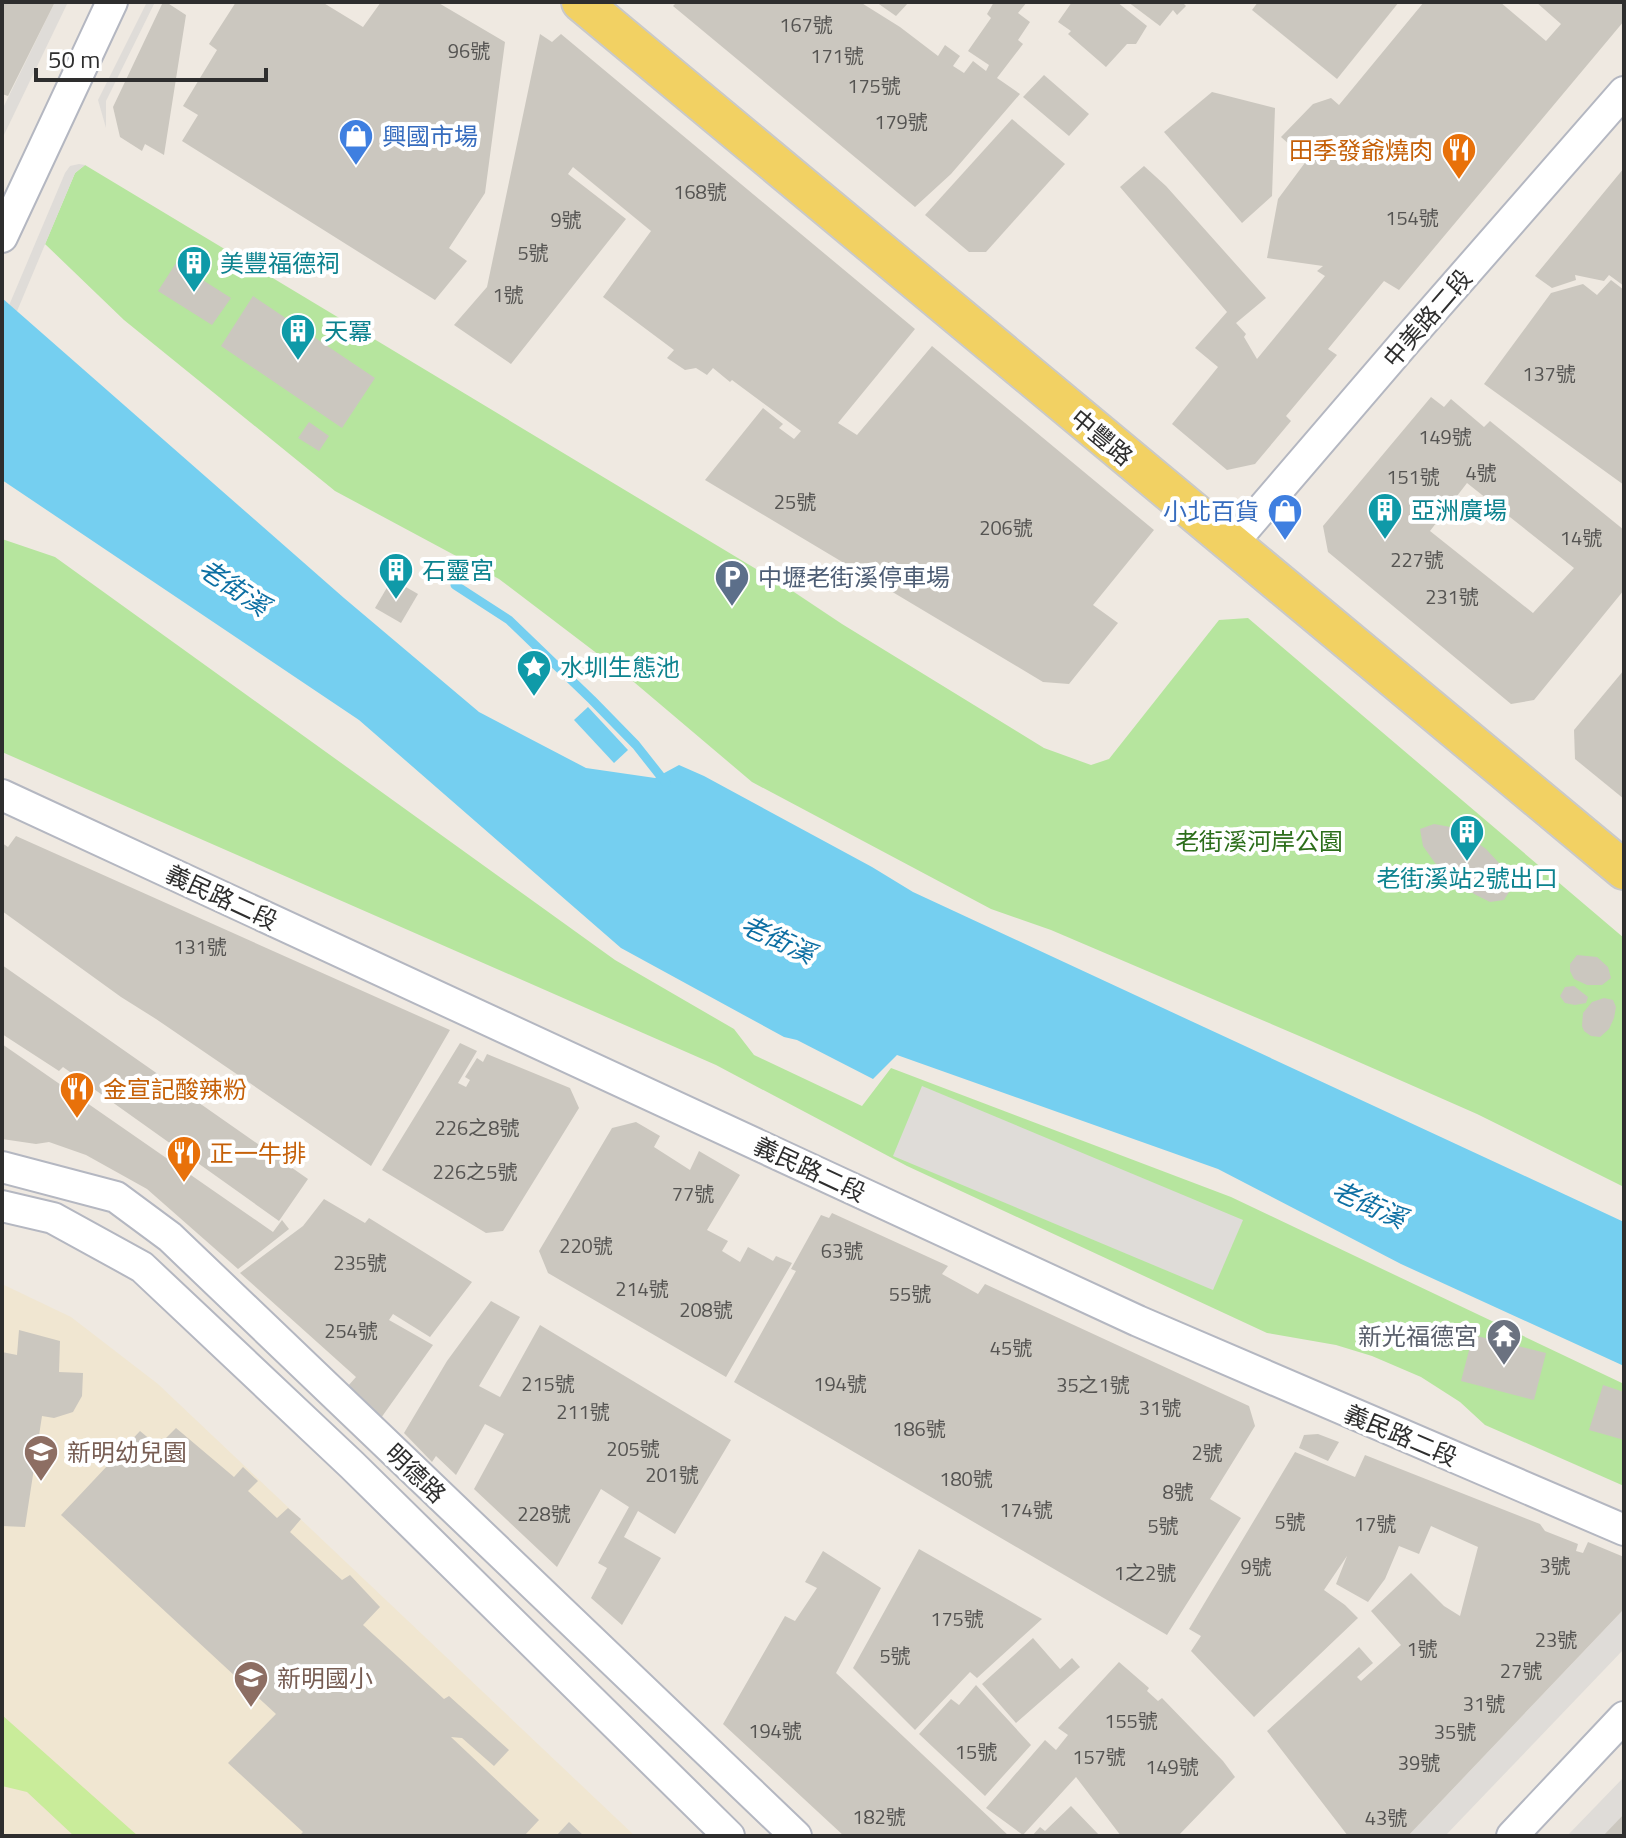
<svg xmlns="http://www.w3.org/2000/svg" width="1626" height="1838" font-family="'Titillium Web','Noto Sans TC',sans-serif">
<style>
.education{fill:#f0e6d1}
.green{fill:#b6e59e}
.pitch{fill:#c9ec9a}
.plaza{fill:#dfdcd8}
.water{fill:#75cff0}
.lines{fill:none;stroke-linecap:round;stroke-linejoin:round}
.stream{stroke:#75cff0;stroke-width:9}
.building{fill:#cbc7bf;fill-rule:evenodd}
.minor-casing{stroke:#b4b7c1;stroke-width:34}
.major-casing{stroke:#c9c9c9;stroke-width:42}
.minor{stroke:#fff;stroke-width:30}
.major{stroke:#f2d163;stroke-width:38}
.labels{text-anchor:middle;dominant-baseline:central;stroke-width:8;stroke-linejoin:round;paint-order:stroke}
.number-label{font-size:20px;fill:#555452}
.shop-label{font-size:24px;fill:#366cbe;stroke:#fff;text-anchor:start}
.food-label{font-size:24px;fill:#c56008;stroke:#fff;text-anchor:start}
.culture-label{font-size:24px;fill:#0d838f;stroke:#fff;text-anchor:start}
.street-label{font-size:24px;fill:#2e2e2e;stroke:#fff}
.service-label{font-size:24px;fill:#4e5e75;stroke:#fff;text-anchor:start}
.park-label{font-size:24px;fill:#2c6e1b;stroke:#fff}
.worship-label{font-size:24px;fill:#5b616d;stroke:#fff;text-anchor:end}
.education-label{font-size:24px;fill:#785e54;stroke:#fff;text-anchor:start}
.water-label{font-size:26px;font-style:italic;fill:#0d6fa3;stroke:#fff}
</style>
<rect width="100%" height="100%" fill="#efe9e1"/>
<polygon class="education" points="2,1284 71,1317 158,1384 635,1836 2,1836"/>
<g class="green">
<polygon points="85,165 791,590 842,624 1044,748 1091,765 1109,759 1219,620 1248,618 1624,938 1624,1187 1477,1114 1311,1041 1051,930 991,909 752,782 628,677 499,579 335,491 124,320 45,244 75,173"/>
<polygon points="2,539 55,557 615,960 734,1029 754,1055 862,1106 891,1068 1231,1197 1624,1384 1624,1486 1485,1425 1460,1402 1421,1377 1372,1356 1336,1345 1267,1333 907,1166 716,1065 2,752"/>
</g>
<polygon class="pitch" points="2,1715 138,1836 74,1836 27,1792 2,1786"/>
<g class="plaza">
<polygon points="55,2 68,2 2,139 2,110"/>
<polygon points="147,2 155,2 106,101 106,128 98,100"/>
<polygon points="79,164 85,165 75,173 2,347 2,322 65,173 70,166"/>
<polygon points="922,1086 1243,1220 1213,1290 893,1156"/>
<polygon points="1624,1609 1624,1649 1445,1836 1408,1836"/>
<polygon points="1624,1777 1624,1814 1604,1836 1567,1836"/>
</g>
<g class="water">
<polygon points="2,298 344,598 479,712 586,768 655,778 679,765 704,776 872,867 913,892 1624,1222 1624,1366 1401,1264 1218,1169 897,1055 873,1079 797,1040 784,1037 621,948 359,720 2,480"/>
<polygon points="588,707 628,750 614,763 574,720"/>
</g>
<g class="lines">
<polyline class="stream" points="455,585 509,620 592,700 636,745 666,783"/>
</g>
<g class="building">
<polygon points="2,2 55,2 8,96 2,94"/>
<polygon points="163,2 166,2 186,15 164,155 145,144 142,151 120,137 113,107"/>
<polygon points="236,2 322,2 363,27 381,2 437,2 505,42 485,193 449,248 467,261 435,300 182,141 198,115 183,106 217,50 209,44"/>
<polygon points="677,2 860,2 900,27 938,56 945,45 960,56 953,66 964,73 973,61 986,71 989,65 968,51 991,18 987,14 994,2 1027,2 1018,13 1030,22 1018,40 1023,44 997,78 1020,94 951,174 915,207 673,6"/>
<polygon points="876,2 909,2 896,16"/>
<polygon points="1072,2 1117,2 1147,26 1136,44 1127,44 1106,67 1068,34 1071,31 1058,22"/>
<polygon points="1128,2 1182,2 1186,6 1177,15 1173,10 1160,26"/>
<polygon points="1258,2 1399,2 1337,79 1252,10"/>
<polygon points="1424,2 1500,2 1546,41 1561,24 1536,2 1624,2 1624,21 1399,290 1384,281 1328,349 1337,355 1286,416 1291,421 1255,464 1227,470 1172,424 1218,367 1195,348 1227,312 1120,187 1144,166 1166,186 1266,298 1236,323 1246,334 1244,337 1257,359 1325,276 1317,271 1323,266 1267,258 1278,199 1307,160 1281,137 1313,104 1331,98 1339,105"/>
<polygon points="540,34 552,42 561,34 915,329 838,423 857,435 932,346 1154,530 1093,605 1118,623 1069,684 1043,682 705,480 763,408 783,424 779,428 794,439 801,431 732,380 730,382 713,368 707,375 696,368 685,370 667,358 674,350 603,297 651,231 573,167 568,174 626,219 511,364 454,325 487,287"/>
<polygon points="1044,75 1089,114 1069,136 1023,97"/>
<polygon points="1212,92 1275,108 1272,196 1242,223 1164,132"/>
<polygon points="1012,119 1065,164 986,252 969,252 925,215"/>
<polygon points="1624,168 1624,286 1609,275 1604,281 1575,275 1576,280 1552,288 1535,276"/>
<polygon points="176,263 231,298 212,325 158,291"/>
<polygon points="1611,280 1624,290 1624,485 1484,384 1551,293 1583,284 1597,295"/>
<polygon points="253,296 375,378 342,428 221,346"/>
<path d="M1431,397L1444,407L1451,399L1484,427L1490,421L1624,530V590L1534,700L1511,704L1328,552L1323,526ZM1467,483L1574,568L1533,613L1430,531Z"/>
<polygon points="309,422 329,436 319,451 298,438"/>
<polygon points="392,579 418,594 401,623 375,608"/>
<polygon points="1624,670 1624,799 1575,759 1574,730"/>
<polygon points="1434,824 1456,828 1486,849 1499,863 1511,881 1509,892 1504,900 1490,902 1476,895 1448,877 1435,863 1423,846 1420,829"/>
<polygon points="16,836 450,1030 371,1166 156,1019 121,997 2,911 2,843 8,847"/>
<polygon points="1577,955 1597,957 1608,967 1611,978 1602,985 1587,985 1574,979 1570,971 1570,964"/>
<polygon points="2,965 308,1179 279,1221 63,1067 59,1071 2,1034"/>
<polygon points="1574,986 1588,997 1586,1003 1575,1005 1565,1003 1562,999 1560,996 1565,987"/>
<polygon points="1604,998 1613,1000 1616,1007 1614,1018 1609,1029 1600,1037 1591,1036 1584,1031 1582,1026 1583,1013 1592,1002"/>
<polygon points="460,1043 477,1051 458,1083 466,1087 470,1080 465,1077 477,1058 483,1062 487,1054 570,1088 579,1108 503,1231 486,1233 382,1170"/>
<polygon points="2,1044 273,1232 282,1220 289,1229 238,1269 147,1189 86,1155 49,1142 36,1144 2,1139"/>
<polygon points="636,1122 660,1136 654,1147 690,1170 699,1151 740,1175 707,1230 728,1241 722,1251 740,1262 748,1247 773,1261 776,1256 792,1263 726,1377 548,1273 539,1251 612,1128"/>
<polygon points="324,1199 365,1223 369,1218 472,1282 430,1337 393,1314 389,1320 433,1345 381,1418 348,1386 356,1377 240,1273 303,1226"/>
<polygon points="832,1213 948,1266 942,1274 978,1294 985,1284 1249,1406 1255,1426 1210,1499 1241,1518 1167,1635 734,1382 796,1271 791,1269 821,1215 829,1218"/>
<polygon points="491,1301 520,1317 479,1386 500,1397 540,1325 731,1440 675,1534 638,1511 624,1537 661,1558 622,1625 591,1598 607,1568 598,1563 629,1507 601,1489 557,1567 474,1489 504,1434 485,1424 456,1475 436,1456 432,1462 404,1433 447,1361"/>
<polygon points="19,1330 60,1341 59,1372 83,1373 82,1396 73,1412 54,1418 42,1416 25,1527 2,1526 2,1352 17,1355"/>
<polygon points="1473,1335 1546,1353 1534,1400 1461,1381"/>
<polygon points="1603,1385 1624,1392 1624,1440 1589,1430"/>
<polygon points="176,1428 234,1477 243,1467 258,1481 248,1491 277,1518 288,1508 301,1519 290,1532 342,1580 350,1575 380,1607 363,1625 444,1699 449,1696 509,1750 494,1766 462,1738 451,1737 539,1820 524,1836 299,1836 303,1832 228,1763 276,1714 61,1515 140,1431 158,1446"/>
<polygon points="1318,1434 1339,1442 1328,1461 1299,1448 1304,1435"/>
<polygon points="1295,1452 1355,1477 1365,1455 1540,1524 1545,1531 1578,1544 1576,1551 1583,1553 1588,1542 1624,1557 1624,1609 1408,1836 1348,1836 1267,1731 1359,1647 1373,1663 1357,1677 1361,1681 1401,1645 1371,1611 1411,1573 1444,1606 1460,1616 1478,1547 1431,1526 1419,1554 1399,1546 1385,1579 1368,1602 1336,1584 1347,1556 1324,1590 1345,1605 1358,1618 1254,1717 1191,1651 1201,1636 1189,1629"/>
<polygon points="919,1549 1042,1619 977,1678 970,1672 915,1730 853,1668"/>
<polygon points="823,1551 881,1588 836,1673 1009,1836 844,1836 723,1724 785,1616 795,1621 817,1588 805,1582"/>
<polygon points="1033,1638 1060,1669 1072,1658 1080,1667 1016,1723 982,1684"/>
<polygon points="1119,1662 1149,1688 1147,1691 1158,1701 1162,1698 1223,1761 1235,1777 1178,1836 1121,1836 1076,1777 1023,1835 986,1808 1045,1740 1056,1750 1068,1735 1058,1728"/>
<polygon points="976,1685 1031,1745 985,1796 919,1734 951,1699 959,1705"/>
<polygon points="1071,1806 1100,1836 1032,1836 1040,1827 1045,1831"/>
<polygon points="1624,1814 1624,1836 1603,1836"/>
<polygon points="569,1822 584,1836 556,1836"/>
</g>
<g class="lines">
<defs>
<g id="minor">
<polyline points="2,237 112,2"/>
<polyline points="1231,545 1407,340 1624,92"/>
<polyline points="2,795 1138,1321 1624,1530"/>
<polyline points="2,1167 116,1197 170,1237 796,1836"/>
<polyline points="2,1206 53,1218 142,1267 352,1465 729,1836"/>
<polyline points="1512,1836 1624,1717"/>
</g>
<polyline id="major" points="581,2 1624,870"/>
</defs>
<use href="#minor" class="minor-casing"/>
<use href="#major" class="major-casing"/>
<use href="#minor" class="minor"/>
<use href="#major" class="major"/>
</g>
<defs>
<symbol id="shop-pin" viewBox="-11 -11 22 30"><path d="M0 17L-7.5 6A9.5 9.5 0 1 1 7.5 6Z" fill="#3f7fe0" stroke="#fff"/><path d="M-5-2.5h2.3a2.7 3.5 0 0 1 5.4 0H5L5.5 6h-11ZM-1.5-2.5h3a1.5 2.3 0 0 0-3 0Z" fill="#fff"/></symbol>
<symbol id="restaurant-pin" viewBox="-11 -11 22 30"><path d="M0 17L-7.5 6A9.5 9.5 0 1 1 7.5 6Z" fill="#e8710a" stroke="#fff"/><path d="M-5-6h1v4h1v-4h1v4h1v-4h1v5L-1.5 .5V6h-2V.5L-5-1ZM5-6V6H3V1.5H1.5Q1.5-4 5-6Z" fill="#fff"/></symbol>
<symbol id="building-pin" viewBox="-11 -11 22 30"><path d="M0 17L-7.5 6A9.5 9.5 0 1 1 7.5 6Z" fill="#0f9aa8" stroke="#fff"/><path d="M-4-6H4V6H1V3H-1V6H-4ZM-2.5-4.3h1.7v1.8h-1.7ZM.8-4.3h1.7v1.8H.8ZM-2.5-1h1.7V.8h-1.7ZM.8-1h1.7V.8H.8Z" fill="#fff"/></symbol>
<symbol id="parking-pin" viewBox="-11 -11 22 30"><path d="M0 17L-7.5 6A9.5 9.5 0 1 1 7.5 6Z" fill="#5c6f8a" stroke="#fff"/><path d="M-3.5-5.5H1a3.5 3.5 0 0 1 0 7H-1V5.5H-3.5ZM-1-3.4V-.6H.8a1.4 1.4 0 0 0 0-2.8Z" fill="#fff"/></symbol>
<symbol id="sight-pin" viewBox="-11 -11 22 30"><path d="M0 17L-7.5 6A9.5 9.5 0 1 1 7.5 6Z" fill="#0f9aa8" stroke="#fff"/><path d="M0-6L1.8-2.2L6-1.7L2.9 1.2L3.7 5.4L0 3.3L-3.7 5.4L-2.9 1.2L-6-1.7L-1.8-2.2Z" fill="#fff"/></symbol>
<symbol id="temple-pin" viewBox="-11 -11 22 30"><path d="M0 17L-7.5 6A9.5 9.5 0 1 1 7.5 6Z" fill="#6b7280" stroke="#fff"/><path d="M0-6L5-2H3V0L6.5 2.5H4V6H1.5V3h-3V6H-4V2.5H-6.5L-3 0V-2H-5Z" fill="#fff"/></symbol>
<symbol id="school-pin" viewBox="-11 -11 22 30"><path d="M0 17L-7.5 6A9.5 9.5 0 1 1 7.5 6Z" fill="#8d6e63" stroke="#fff"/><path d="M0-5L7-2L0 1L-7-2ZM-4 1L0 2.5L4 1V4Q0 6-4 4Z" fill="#fff"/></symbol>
</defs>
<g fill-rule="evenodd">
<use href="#shop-pin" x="336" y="116" width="40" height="54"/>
<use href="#restaurant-pin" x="1439" y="130" width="40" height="54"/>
<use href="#building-pin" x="174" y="243" width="40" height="54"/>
<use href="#building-pin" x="278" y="311" width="40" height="54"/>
<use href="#building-pin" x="1365" y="490" width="40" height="54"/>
<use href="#shop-pin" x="1265" y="491" width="40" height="54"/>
<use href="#building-pin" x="376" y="550" width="40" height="54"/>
<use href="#parking-pin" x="712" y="557" width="40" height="54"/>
<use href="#sight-pin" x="514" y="647" width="40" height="54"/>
<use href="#building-pin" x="1447" y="812" width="40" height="54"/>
<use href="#restaurant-pin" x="57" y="1069" width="40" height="54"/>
<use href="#restaurant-pin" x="164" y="1133" width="40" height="54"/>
<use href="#temple-pin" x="1484" y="1316" width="40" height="54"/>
<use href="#school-pin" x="21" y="1432" width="40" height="54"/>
<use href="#school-pin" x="231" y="1658" width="40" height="54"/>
</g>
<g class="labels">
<g class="number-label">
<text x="806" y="24">167號</text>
<text x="469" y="50">96號</text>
<text x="837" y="55">171號</text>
<text x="874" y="85">175號</text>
<text x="901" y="121">179號</text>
<text x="700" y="191">168號</text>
<text x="1412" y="217">154號</text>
<text x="566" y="219">9號</text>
<text x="533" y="252">5號</text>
<text x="508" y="294">1號</text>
<text x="1549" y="373">137號</text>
<text x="1445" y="436">149號</text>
<text x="1481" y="472">4號</text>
<text x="1413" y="476">151號</text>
<text x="795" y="501">25號</text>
<text x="1006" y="527">206號</text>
<text x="1581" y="537">14號</text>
<text x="1417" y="559">227號</text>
<text x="1452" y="596">231號</text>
<text x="200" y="946">131號</text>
<text x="477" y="1127">226之8號</text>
<text x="475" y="1171">226之5號</text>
<text x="693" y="1193">77號</text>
<text x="586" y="1245">220號</text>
<text x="842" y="1250">63號</text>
<text x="360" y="1262">235號</text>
<text x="642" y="1288">214號</text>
<text x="910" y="1293">55號</text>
<text x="706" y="1309">208號</text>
<text x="351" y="1330">254號</text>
<text x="1011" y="1347">45號</text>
<text x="548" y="1383">215號</text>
<text x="840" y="1383">194號</text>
<text x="1093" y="1384">35之1號</text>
<text x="1160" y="1407">31號</text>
<text x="583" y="1411">211號</text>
<text x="919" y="1428">186號</text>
<text x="633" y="1448">205號</text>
<text x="1207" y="1452">2號</text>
<text x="672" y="1474">201號</text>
<text x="966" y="1478">180號</text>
<text x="1178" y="1491">8號</text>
<text x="1026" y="1509">174號</text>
<text x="544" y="1513">228號</text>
<text x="1290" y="1521">5號</text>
<text x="1375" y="1523">17號</text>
<text x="1163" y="1525">5號</text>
<text x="1555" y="1565">3號</text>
<text x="1256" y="1566">9號</text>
<text x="1145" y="1572">1之2號</text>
<text x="957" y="1618">175號</text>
<text x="1556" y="1639">23號</text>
<text x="1422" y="1648">1號</text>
<text x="895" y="1655">5號</text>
<text x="1521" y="1670">27號</text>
<text x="1484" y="1703">31號</text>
<text x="1131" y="1720">155號</text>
<text x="775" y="1730">194號</text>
<text x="1455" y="1731">35號</text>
<text x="976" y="1751">15號</text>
<text x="1099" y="1756">157號</text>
<text x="1419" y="1762">39號</text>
<text x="1172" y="1766">149號</text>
<text x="879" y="1816">182號</text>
<text x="1386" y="1817">43號</text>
</g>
<g class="shop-label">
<text x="382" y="136">興國市場</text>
<text x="1259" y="511" text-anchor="end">小北百貨</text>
</g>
<g class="food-label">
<text x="1433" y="150" text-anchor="end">田季發爺燒肉</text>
<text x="103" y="1089">金宣記酸辣粉</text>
<text x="210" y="1153">正一牛排</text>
</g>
<g class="culture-label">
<text x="220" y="263">美豐福德祠</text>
<text x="324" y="331">天冪</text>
<text x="1411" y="510">亞洲廣場</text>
<text x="422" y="570">石靈宮</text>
<text x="560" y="667">水圳生態池</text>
<text x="1467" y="878" text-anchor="middle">老街溪站2號出口</text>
</g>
<g class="street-label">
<text transform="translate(1427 318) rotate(-49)">中美路二段</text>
<text transform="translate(1102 437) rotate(40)">中豐路</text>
<text transform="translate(222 897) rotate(25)">義民路二段</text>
<text transform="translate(810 1169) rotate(25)">義民路二段</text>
<text transform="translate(1401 1435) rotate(23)">義民路二段</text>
<text transform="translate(416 1473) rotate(44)">明德路</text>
</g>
<g class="service-label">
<text x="758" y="577">中壢老街溪停車場</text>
</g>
<g class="park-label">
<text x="1259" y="841">老街溪河岸公園</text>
</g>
<g class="worship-label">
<text x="1478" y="1336">新光福德宮</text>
</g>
<g class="education-label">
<text x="67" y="1452">新明幼兒園</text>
<text x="277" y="1678">新明國小</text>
</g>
<g class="water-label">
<text transform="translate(234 587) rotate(34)">老街溪</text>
<text transform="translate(778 939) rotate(25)">老街溪</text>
<text transform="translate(1369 1204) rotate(24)">老街溪</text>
</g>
</g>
<rect width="1626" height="1838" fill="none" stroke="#2e2e2e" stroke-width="8"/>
<path d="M36 68v12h230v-12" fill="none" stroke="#2e2e2e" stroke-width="4"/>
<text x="48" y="68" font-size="24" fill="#2e2e2e" stroke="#ffffff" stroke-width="6" paint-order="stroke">50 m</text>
</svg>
